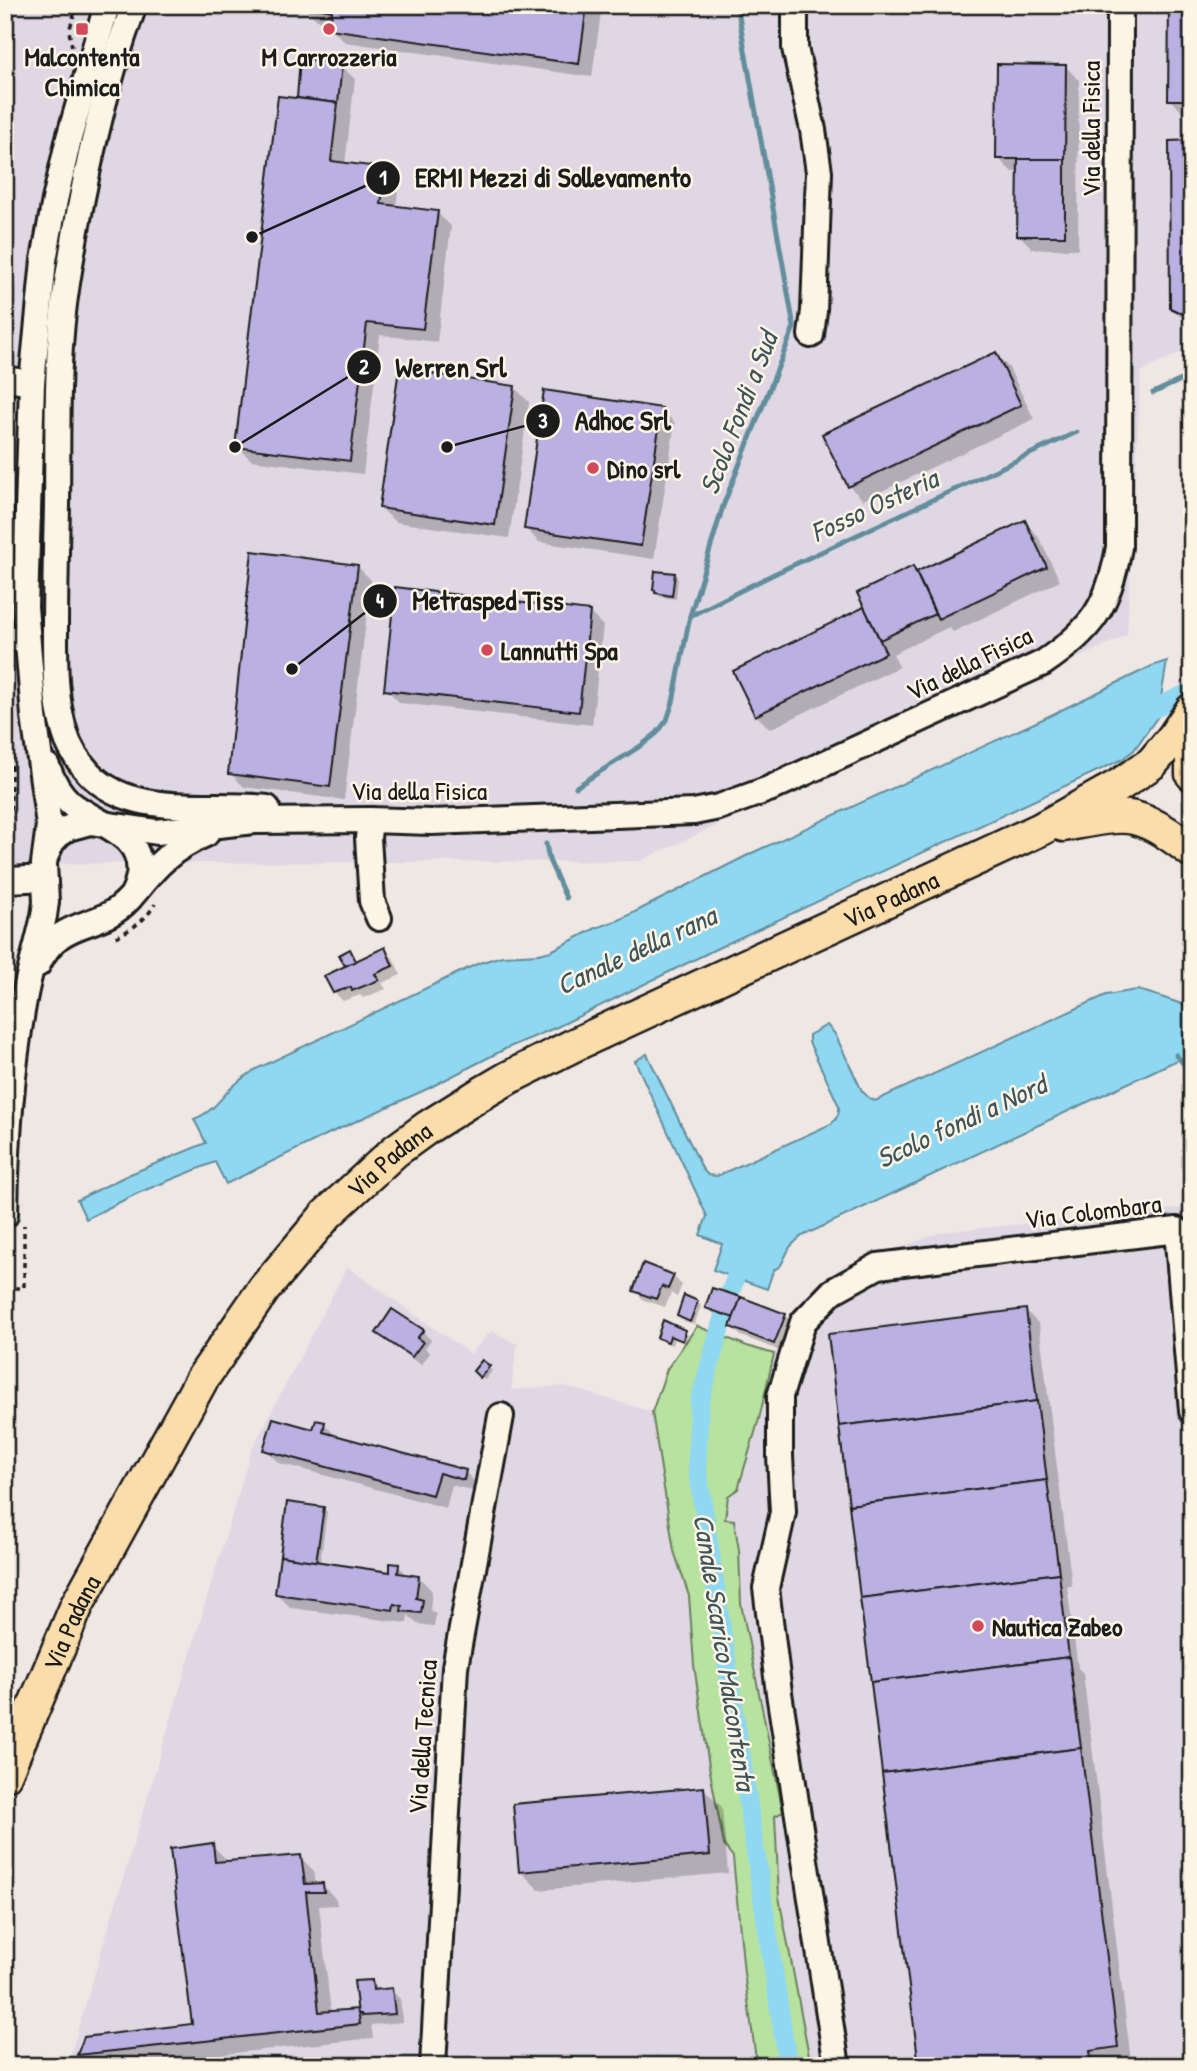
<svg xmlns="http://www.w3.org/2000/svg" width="1197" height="2071" font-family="'Patrick Hand',sans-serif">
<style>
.built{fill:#dfd7e3}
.green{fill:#b8e29f;stroke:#6a7f5e;stroke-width:2}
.water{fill:#90d8f1;stroke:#628d9c;stroke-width:2}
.shadow{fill:#0003}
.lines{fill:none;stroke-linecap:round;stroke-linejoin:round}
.stream{stroke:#628d9c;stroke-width:5}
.canal{stroke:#90d8f1;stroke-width:19}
.building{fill:#bab1e2;stroke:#1c1c1c;stroke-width:2}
.minor-casing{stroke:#1c1c1c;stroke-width:30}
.major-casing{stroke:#1c1c1c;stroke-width:37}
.path{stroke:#1c1c1c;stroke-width:3.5;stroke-dasharray:5 5;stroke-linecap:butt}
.minor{stroke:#fcf5e5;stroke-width:24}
.major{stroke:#fbddab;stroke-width:32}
.poi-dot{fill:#d1495b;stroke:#fcf5e5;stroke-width:2.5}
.labels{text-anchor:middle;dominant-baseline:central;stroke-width:5;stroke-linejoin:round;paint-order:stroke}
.poi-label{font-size:26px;font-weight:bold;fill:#1c1c1c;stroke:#fcf5e5;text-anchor:start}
.street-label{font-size:26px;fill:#1c1c1c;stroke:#fcf5e5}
.water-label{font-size:28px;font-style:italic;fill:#3f545c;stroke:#fcf5e5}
.leader{fill:none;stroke:#1c1c1c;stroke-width:2.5}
.callout-dot{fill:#1c1c1c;stroke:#fcf5e5;stroke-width:2.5}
.mark-label{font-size:21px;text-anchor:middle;font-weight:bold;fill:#fff}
.callout-label{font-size:28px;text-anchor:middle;font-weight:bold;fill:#1c1c1c;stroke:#fcf5e5;stroke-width:5;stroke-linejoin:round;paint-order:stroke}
</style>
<rect width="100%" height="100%" fill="#efe7e4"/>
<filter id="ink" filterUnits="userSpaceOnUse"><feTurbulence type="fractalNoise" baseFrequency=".0143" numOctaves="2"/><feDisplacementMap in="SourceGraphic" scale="14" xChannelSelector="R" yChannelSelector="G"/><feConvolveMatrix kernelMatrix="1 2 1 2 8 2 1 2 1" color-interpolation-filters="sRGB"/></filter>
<g filter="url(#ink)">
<g class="built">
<polygon points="5,5 1192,5 1192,347 1141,372 1127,635 640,861 5,864"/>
<polygon points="1192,1207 1192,2066 811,2066 779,1897 775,1816 759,1698 741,1604 739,1550 725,1520 728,1496 738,1488 759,1419 774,1354 805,1296 866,1260 942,1232"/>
<polygon points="347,1267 471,1354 491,1331 517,1344 511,1390 565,1386 652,1412 674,1551 689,1596 694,1665 709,1766 724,1845 733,1857 744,1973 757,2066 67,2066 251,1451"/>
</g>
<polygon class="green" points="697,1326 747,1346 774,1354 759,1419 738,1489 728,1496 725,1519 734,1520 739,1550 741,1604 783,1812 775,1816 779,1897 811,2066 757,2066 744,1973 733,1857 724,1845 709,1766 694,1665 689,1596 674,1551 652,1412 667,1369"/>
<g class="water">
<path d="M1167,661L1158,716L1134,750L1121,760L722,946L557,1027L507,1048L427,1089L330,1133L226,1184L215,1162L138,1193L86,1219L77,1200L128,1175L206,1143L194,1119C211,1113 218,1102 229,1090C237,1082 247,1075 256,1069L479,963L502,956L539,954L551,951L596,928L619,920L754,852L1045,718L1152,666Z"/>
<path d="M1137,990C1156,994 1173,1002 1192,1007V1053L800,1237L790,1247L781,1265L773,1271L767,1289L713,1270L722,1244L700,1235L707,1216L635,1061L647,1054L703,1170L708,1175L717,1176L831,1124C837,1119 840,1114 839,1106L809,1042V1035L827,1025L835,1034L862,1091L869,1098L875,1101L1106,995Z"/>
</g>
<g class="shadow">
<polygon points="602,5 592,77 345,42 331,28 332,22 317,20 303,6"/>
<polygon points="1192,5 1192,113 1184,113 1170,100"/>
<polygon points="302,60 341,66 355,79 345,164 385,169 399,183 396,208 437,213 451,226 437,342 380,335 363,474 251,460 237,446 299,100"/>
<polygon points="1066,67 1079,80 1078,249 1033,249 1019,235 1020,172 1012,172 998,158"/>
<polygon points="1192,142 1192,325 1186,322 1172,308"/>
<polygon points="996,354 1009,368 1034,419 863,500 849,486"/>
<polygon points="515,388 529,402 509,538 395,522 381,508"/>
<polygon points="661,409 675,423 654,559 539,542 525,528"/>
<polygon points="1024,522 1038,536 1060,581 953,632 949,627 893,654 899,667 770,729 756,715 867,608 912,568 917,573"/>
<polygon points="357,566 371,580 344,800 244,787 230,773"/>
<polygon points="674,575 678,579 676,599 661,597 657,593"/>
<polygon points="589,612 603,626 592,725 400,703 386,689"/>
<polygon points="384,949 393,958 401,975 382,983 386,989 363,998 360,995 343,1001 334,992 348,966 350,951 357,962"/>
<polygon points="673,1276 682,1285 677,1297 671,1293 665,1307 644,1300 635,1291"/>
<polygon points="697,1302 701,1306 694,1325 679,1316"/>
<polygon points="707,1307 785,1316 794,1324 783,1352 741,1336 732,1327 734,1323 716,1316"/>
<polygon points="1025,1310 1039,1324 1072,1586 1067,1586 1078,1668 1083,1673 1131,2061 1103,2066 921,2066"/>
<polygon points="393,1311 423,1332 431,1340 425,1348 430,1353 421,1365 387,1342 379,1333"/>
<polygon points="684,1331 688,1335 687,1343 674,1339 672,1345 663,1342 659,1338"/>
<polygon points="488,1367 492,1371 485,1380 475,1371"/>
<polygon points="324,1424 337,1437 465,1472 479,1486 477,1492 452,1485 446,1508 279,1463 265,1449 314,1431"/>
<polygon points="323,1508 327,1512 320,1564 391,1574 398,1566 409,1576 419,1577 432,1591 430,1609 436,1615 434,1626 417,1624 408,1615 407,1623 291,1608 277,1594"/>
<polygon points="704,1789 722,1807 728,1873 539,1890 521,1872"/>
<polygon points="212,1845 226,1859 226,1863 300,1857 314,1871 316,1885 322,1885 336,1899 337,1905 319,1906 331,2013 360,2010 371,1981 380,1991 391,1990 400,1999 403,2022 371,2025 373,2038 114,2066 90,2066 79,2055 194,2026"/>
</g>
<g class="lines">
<g class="stream">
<polyline points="1153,393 1192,375"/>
<polyline points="690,616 774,574 1077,432"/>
<polyline points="576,787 642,745 657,733 667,720 673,702 690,616 723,506 794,327 737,5"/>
<polyline points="546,844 549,860 566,898"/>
<polyline points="1176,1055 1192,1074"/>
</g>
<g class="canal">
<polyline points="1138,716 1192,691"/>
<polyline points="744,1253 728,1299 699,1404 697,1466 788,2066"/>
</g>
</g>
<g class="building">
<polygon points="301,5 587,5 579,64 329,29 332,11"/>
<polygon points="1169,5 1192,5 1192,100 1168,100"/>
<polygon points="300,58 342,64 338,103 297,98"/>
<polygon points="997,64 1066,65 1065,159 996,159"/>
<polygon points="278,96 338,103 331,161 386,168 381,204 438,211 423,329 367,323 350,461 235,447"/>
<polygon points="1192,140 1192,312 1185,315 1170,308 1169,141"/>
<polygon points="1018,159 1065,159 1065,236 1017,236"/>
<polygon points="996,352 1021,405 848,487 822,434"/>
<polygon points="399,369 515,386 495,525 379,508"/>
<polygon points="544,390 662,408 641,546 524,529"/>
<polygon points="1025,520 1047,567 938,619 916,572"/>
<polygon points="252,551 358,565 330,787 228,774"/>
<polygon points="913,566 935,614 880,640 857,593"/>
<polygon points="655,571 675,573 672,596 655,593 655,590 653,590"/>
<polygon points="395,587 590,611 579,712 384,690"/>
<polygon points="864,607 886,653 755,716 733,671"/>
<polygon points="385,947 393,966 375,974 379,980 352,991 351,987 333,993 324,976"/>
<polygon points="350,949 356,961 345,966 339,955"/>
<polygon points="643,1263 674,1275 668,1289 662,1286 656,1299 633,1291"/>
<polygon points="712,1288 741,1297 734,1318 705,1308"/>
<polygon points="684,1295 698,1301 690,1322 677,1316"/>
<polygon points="741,1297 786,1314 774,1344 730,1327"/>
<polygon points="392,1309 424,1330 417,1338 423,1342 412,1357 376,1333"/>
<polygon points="1026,1309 1037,1401 839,1426 828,1334"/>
<polygon points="663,1320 685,1330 683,1341 670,1336 668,1342 657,1338"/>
<polygon points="482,1360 490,1366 480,1378 473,1371"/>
<polygon points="1037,1401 1047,1480 849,1505 839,1426"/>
<polygon points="273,1418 313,1429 316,1420 325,1422 323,1432 466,1470 464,1480 439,1473 432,1495 263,1450"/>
<polygon points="1047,1480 1059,1573 860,1598 849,1505"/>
<polygon points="287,1502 324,1507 316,1562 280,1556"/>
<polygon points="280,1556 390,1572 390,1563 399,1564 398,1573 419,1576 416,1598 423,1600 421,1613 401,1611 402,1606 394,1604 393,1610 275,1594"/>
<polygon points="1059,1573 1069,1657 871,1682 860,1598"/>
<polygon points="1069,1657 1081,1748 882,1773 871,1682"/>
<polygon points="1081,1748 1118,2047 1090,2051 1092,2066 919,2066 882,1773"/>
<polygon points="704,1787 710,1855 519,1872 513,1804"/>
<polygon points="213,1843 215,1862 301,1855 305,1884 323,1883 324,1892 306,1892 319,2012 358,2009 360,2024 77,2055 84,2037 192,2024 170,1849"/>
<polygon points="372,1980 373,1990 392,1988 395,2014 362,2016 361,2014 358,2014 354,1981"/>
</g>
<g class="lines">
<defs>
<g id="minor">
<path d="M134,5C101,95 82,189 67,283C55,357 58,432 57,506C56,548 55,590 55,633C55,666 55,701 65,733C69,748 79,762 89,773C133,819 210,801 267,808"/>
<polyline points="795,5 795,48 813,130 819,172 814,311 811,335"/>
<polyline points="5,379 32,383"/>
<polyline points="5,639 27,638"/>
<polyline points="370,820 368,838 372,901 379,918"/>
<path d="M46,855L52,842L59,834L68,828L90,822L157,832L254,821L370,820L431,822L694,812L719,807L769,789L1043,663C1092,630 1109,606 1119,547L1120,5"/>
<polyline points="10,880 44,878"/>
<path d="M135,892C157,864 173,848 206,834"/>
<path d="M38,964C60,916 100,931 128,900C135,894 137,885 139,876C145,832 96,825 70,803C59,793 52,780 47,766"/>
<path d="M5,1215C6,1143 11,1071 24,1000C29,972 38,944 44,916L46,902L44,864L49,825L34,716L25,607L32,383L44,260L55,200L69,138L107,5"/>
<polyline points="433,2066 455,1667 501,1416"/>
<polyline points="837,2066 779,1693 766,1588 783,1512 780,1456 780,1396 803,1322 833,1291 878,1266 1177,1230 1192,1411"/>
</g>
<g id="major">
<polyline points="1192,725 1192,774"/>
<path d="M1063,825C1083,822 1116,813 1134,818C1155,823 1175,838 1192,851"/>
<path id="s1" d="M5,1775L77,1605L202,1379L264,1289L327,1214L395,1151L428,1127L479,1095L508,1078L576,1044L1041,829L1118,786L1152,763L1173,738L1192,710"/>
</g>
</defs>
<use href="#minor" class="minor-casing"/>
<use href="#major" class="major-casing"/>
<g class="path">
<polyline points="72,47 69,31 77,5"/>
<polyline points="10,860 12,724"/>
<path d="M116,937C132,929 146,920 155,904"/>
<polyline points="6,975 9,899"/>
<polyline points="5,1288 24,1288 24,1225"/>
</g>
<use href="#minor" class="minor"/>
<use href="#major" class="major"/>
</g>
</g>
<g class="poi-dot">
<rect x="75" y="22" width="14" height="14" rx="3.5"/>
<circle cx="329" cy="29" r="7"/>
<circle cx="593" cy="468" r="7"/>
<circle cx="487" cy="650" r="7"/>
<circle cx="978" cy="1626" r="7"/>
</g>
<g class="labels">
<g class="poi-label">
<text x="82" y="56" text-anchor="middle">Malcontenta<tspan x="82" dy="30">Chimica</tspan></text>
<text x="329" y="56" text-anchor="middle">M Carrozzeria</text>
<text x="607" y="468">Dino srl</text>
<text x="501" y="650">Lannutti Spa</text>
<text x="992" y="1626">Nautica Zabeo</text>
</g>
<g class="street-label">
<text transform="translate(1090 129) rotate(-90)">Via della Fisica</text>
<text transform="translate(969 663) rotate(-26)">Via della Fisica</text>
<text x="419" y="790">Via della Fisica</text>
<text stroke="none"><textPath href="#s1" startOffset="1300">Via Padana</textPath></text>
<text stroke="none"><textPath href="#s1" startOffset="733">Via Padana</textPath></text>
<text transform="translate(1093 1211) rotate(-7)">Via Colombara</text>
<text stroke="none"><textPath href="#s1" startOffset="166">Via Padana</textPath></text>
<text transform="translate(422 1737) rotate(-86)">Via della Tecnica</text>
</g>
<g class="water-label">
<text transform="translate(738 413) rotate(-69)">Scolo Fondi a Sud</text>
<text transform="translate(874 505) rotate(-25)">Fosso Osteria</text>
<text transform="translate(636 950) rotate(-25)">Canale della rana</text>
<text transform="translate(961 1121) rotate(-25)">Scolo fondi a Nord</text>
<text transform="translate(725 1652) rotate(81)">Canale Scarico Malcontenta</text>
</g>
</g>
<path class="leader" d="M252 237L383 178M235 447L364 367M447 447L543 421M292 669L380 601"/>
<g class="callout-dot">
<circle cx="252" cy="237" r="7"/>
<circle cx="235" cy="447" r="7"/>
<circle cx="447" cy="447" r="7"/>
<circle cx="292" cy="669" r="7"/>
<circle cx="383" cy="178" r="18"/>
<circle cx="364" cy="367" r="18"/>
<circle cx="543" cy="421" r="18"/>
<circle cx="380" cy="601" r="18"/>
</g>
<g class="mark-label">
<text x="383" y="185">1</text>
<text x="364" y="374">2</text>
<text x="543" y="428">3</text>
<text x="380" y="608">4</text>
</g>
<g class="callout-label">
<text x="553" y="187">ERMI Mezzi di Sollevamento</text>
<text x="451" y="377">Werren Srl</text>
<text x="623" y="430">Adhoc Srl</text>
<text x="488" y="610">Metrasped Tiss</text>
</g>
<rect width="1197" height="2071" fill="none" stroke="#fcf5e5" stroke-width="28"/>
<rect x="14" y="14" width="1169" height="2043" fill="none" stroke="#1c1c1c" stroke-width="2.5" filter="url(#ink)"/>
</svg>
